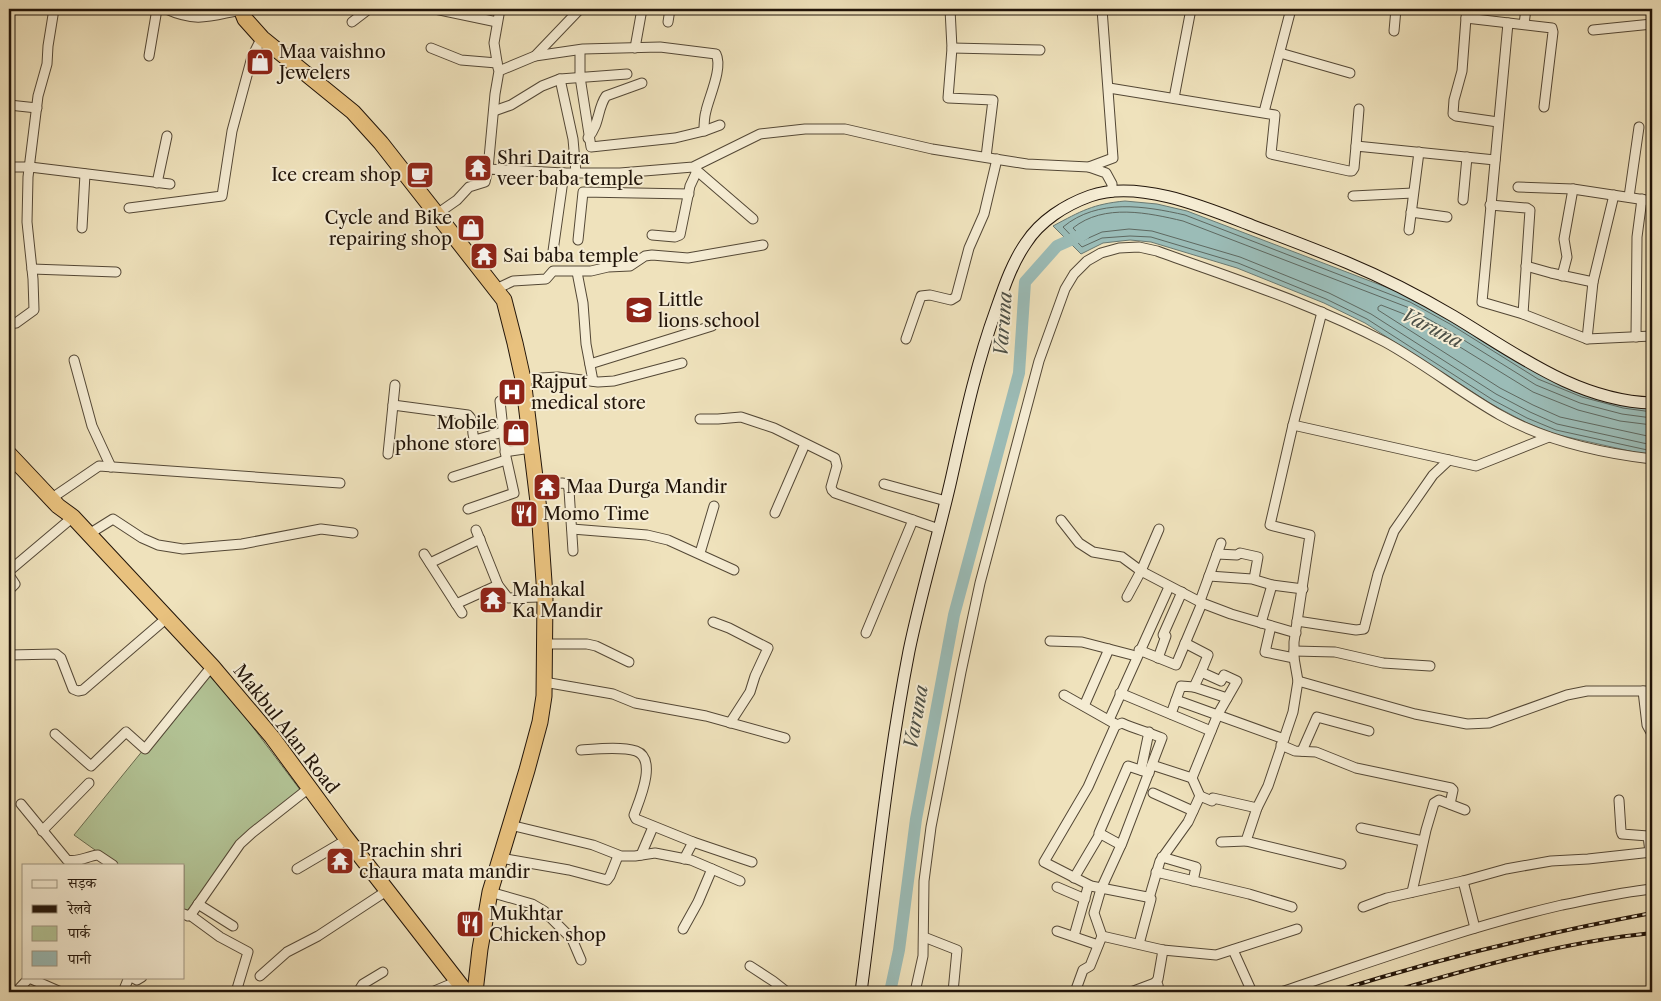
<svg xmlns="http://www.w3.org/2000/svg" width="1661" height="1001" font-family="'Libre Caslon Text','Noto Serif Devanagari',serif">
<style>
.green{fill:#b3c496;stroke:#6a6c50}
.water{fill:#9bbcb7;stroke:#6a7971}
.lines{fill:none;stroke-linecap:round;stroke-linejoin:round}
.shore{stroke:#5e6860;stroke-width:1}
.river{stroke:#9bbcb7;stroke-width:12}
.street-casing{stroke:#544836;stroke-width:11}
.secondary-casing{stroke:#211409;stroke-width:13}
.highway-casing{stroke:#211409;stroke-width:17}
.street{stroke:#f5ecd3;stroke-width:9}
.secondary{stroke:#f5ecd3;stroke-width:11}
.highway{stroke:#e8c17e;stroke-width:15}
.rail-casing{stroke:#211409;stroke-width:4}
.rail{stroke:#f5ecd3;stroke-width:2;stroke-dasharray:5.5;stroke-linecap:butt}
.labels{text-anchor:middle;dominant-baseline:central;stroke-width:4;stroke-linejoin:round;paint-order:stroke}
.poi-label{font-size:18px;fill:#211409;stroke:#f5ecd3;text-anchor:start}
.street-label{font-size:18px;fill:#211409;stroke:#f5ecd3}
.water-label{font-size:19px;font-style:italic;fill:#4c4f46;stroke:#f5ecd3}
</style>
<rect width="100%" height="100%" fill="#efe2bc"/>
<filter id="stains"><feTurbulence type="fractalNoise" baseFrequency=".004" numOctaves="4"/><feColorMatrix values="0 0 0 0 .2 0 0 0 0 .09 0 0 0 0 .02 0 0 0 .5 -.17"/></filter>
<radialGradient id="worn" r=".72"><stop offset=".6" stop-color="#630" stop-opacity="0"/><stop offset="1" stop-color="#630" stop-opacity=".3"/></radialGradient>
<polygon class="green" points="209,669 301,791 235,845 185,914 184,913 184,865 116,865 74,835"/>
<path class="water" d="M1125,201L1157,204L1187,211L1412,297L1540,374L1652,407V456L1554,434L1525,422L1491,404L1365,323L1324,303L1237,268L1151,242L1130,240L1103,243L1081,254L1053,226C1081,211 1093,204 1125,201Z"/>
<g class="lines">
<g class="shore">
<path d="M1652,412L1623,408L1582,397L1538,379L1450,324L1410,302L1185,215C1145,206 1098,198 1063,227L1082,247L1102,238L1130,236L1151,237L1238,263L1326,299L1367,319L1493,400L1527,418L1556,430L1652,451"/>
<path d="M1652,418L1622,414L1580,403L1536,385L1446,329L1407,307L1183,221C1149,213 1104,203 1073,228L1084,240L1102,232L1129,229L1152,231L1240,257L1329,293L1371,314L1496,394L1530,412L1557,424L1652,445"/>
<polyline points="1652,425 1620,421 1578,410 1533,392 1442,336 1404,314 1381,305 1378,307 1378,310 1500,388 1533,405 1560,417 1652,437"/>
</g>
<polyline class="river" points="890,992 899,950 916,819 954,615 1019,373 1025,282 1057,246 1084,234"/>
<defs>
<g id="street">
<path d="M166,9C197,23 210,16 241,10"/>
<polyline points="435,9 497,22"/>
<polyline points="950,9 952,48 948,98 993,100 986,157"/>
<polyline points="1467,9 1466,18 1552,28 1553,32 1544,107"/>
<polyline points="1466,18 1462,71 1454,100 1453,114 1456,116 1498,122"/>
<polyline points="352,22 369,9"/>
<polyline points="668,22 670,9"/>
<polyline points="1508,23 1482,302 1523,314 1587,339 1652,336"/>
<polyline points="1524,24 1526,9"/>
<polyline points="1593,30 1652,24"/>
<polyline points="1394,31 1396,9"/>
<polyline points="431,48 461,60 497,63"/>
<polyline points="635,48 642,9"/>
<polyline points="952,48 1040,50"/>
<polyline points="580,50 580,77 591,147 675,138 704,131 720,125"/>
<polyline points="1280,53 1350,73"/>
<polyline points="149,56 157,9"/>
<path d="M535,56L583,49L660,47L716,54C723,68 709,97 706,111C704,118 704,124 704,131"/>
<polyline points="498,68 494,43 500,9"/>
<polyline points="560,79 573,139 576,173"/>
<polyline points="1109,88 1275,115 1271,154 1349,171 1352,171 1354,168 1356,146 1495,160"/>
<polyline points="1174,98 1191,9"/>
<polyline points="9,105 37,108"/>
<polyline points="494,111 511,105 542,86 560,79 627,74"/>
<polyline points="1264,112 1291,9"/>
<path d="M588,138C600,124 597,109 606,96L642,83"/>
<polyline points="1356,146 1359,109"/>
<polyline points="9,167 30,167 170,184"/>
<polyline points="1089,167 1106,173 1112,184 1112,192"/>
<polyline points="488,169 495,94 499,71 535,56 580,9"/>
<polyline points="695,169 753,219"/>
<polyline points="157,183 167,136"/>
<polyline points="1518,187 1573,189 1652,201"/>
<polyline points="1353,196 1413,193"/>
<polyline points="1629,197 1639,127"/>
<polyline points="1463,200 1467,157"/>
<polyline points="1490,205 1527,208 1530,210 1523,314"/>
<polyline points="129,208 222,196 232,131 252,57 259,43"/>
<polyline points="1411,212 1447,217"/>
<polyline points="434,216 457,200 469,187 485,182 488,169 564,173 620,173 693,167 760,134 805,129 845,129 932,149 1027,164 1089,167 1113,158 1102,9"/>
<polyline points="82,228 85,174"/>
<polyline points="1409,230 1419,152"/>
<polyline points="652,235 675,237 680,235 690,186 697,171"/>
<polyline points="578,240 583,192 689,194"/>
<polyline points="553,251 564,173"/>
<polyline points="1526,266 1551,273 1593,282"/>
<polyline points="32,269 116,272"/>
<polyline points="577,272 583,303 586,344 593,381"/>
<polyline points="1562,276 1567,257 1564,239 1573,189"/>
<polyline points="496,289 513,281 546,279 553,271 591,271 608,267 630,266 645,256 652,255 688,258 763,245"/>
<polyline points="9,324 16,323 34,310 33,279 27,222 28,177 38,96 47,64 48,46 54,9"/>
<polyline points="1636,337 1637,237 1642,199"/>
<polyline points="906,339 921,296 930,295 951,300 956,297 969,248 984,214 997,159"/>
<polyline points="1587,339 1593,282 1614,195"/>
<polyline points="74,360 92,426 111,467"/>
<polyline points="590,364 712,326"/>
<polyline points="523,379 558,377 598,382 614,381 682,363"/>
<path d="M393,405L468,415C476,422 470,433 475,440L503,432"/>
<polyline points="700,419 718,419 741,417 774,428 835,458 837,466 831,487 832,490 835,493 939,529"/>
<polyline points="1293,425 1476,466 1549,437"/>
<polyline points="505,452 531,448"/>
<polyline points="388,454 395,385"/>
<polyline points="453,477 506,460"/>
<polyline points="884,484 946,501"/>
<polyline points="535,486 562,483 568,484 569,490 573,551"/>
<polyline points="52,498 99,466 340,483"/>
<polyline points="468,509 514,493 506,457 500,401"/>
<polyline points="775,513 805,444"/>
<polyline points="1061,520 1079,543 1093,552 1122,557 1141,571 1202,603 1231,614 1296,633"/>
<polyline points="572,529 647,535 668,540 734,570"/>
<polyline points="476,530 498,585"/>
<polyline points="89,534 113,519 142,538 158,545 183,549 242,544 321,529 353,533"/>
<polyline points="700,553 714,506"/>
<polyline points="424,554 462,613"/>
<polyline points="1217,554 1237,555 1240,553 1258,557 1254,579"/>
<polyline points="430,563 480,539"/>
<polyline points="9,571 73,517"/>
<polyline points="9,575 15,584 9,590"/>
<polyline points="1209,576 1252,579 1272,585"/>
<polyline points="1127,597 1141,571 1159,529"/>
<polyline points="1200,601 1221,543"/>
<polyline points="456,604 498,585 508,598 539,597"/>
<polyline points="1297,621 1356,630 1364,629 1378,574 1394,531 1433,475 1449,460"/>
<polyline points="713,622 729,628 768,648 755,676 750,692 730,723"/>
<polyline points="1261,623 1272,585 1303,589"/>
<polyline points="1271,626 1265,652 1294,658"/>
<polyline points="866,633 913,520"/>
<polyline points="1050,641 1082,642 1136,656"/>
<polyline points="1185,643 1208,655 1201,672 1221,681 1224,675 1237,681 1218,714 1192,778 1200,796"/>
<polyline points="545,644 587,644 596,646 629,662"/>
<polyline points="1139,650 1176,665 1202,603"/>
<polyline points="1294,651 1335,652 1383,663 1430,666"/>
<polyline points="9,655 56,654 61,658 73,689 78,691 83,690 161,623"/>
<polyline points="1158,658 1166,636 1163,635 1182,592"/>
<polyline points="1201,672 1194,687 1227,698"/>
<polyline points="1298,681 1415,714 1467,724 1489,723 1567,695 1587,691 1652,691"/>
<polyline points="544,682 613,694 635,703 706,716 785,738"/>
<polyline points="1643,691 1647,725 1652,734"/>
<polyline points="1120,693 1211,731"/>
<path d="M1064,695L1117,725L1122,723C1135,729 1148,732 1162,738L1122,843L1101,889L1094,913L1102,936"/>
<polyline points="1176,700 1181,686 1194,687"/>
<polyline points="1084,706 1109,649"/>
<polyline points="1171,714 1176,700 1284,739"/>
<polyline points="1109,720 1169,587"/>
<polyline points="1116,724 1088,787 1044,862 1091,886 1147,897"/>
<polyline points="55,734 91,766 126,732 145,749 212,666"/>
<polyline points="1281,745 1295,751 1316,752 1356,768 1451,788 1453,790 1450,804"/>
<path d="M581,750C596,749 621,746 636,751C658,759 639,801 634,815L636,819L693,842L752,862"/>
<polyline points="1302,751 1317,717 1369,731"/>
<polyline points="1152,765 1192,778"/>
<polyline points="1141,770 1149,732"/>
<polyline points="1153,793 1193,811"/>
<polyline points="1619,800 1621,831 1622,834 1648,836 1650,852"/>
<path d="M21,804L67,860C78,863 87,856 98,855L113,865"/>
<polyline points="510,825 593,845 621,856 635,856 655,853 691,860 740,881"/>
<polyline points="1361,828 1423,841"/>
<polyline points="42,831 89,783"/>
<polyline points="1246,841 1341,864"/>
<polyline points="1221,842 1246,841 1257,808 1268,786 1293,712 1298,681 1294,658 1294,642 1310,535 1270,525 1293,425 1322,312"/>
<polyline points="1121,845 1099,833 1128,766 1149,773"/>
<polyline points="641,855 653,827"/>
<polyline points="1162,857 1196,867 1193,881"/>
<polyline points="500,858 569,870 607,880 610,876 618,856"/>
<polyline points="684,859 693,842"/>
<polyline points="297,869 348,839"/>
<polyline points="1156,872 1249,894 1292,907"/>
<polyline points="1074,878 1100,834"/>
<polyline points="1463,881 1506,869 1551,861 1588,859 1652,852"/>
<polyline points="1057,887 1085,899"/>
<polyline points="490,892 532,904 544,911 572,939 581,960"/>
<polyline points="1412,892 1426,830 1434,803 1439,800 1465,810"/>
<polyline points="1147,897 1150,895 1160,861 1188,822 1200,796 1212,801 1213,798 1257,808"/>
<polyline points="198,904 233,926"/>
<polyline points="1363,907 1387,898 1463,881 1475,928"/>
<polyline points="184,914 188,916 192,913 240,844 252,833 304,792"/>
<polyline points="190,915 220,937 248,952 236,992"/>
<polyline points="683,929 698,902 712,869"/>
<polyline points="1057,931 1098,945"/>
<polyline points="1074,936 1088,887 1091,886"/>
<polyline points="924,937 957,950 953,992"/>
<polyline points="1139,944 1151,899 1147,897"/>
<polyline points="1233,950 1252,992"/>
<polyline points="750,966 773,981 787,992"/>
<polyline points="260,976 287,952 318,936 388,890"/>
<polyline points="131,977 137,980 142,977"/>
<polyline points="1155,983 1158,979 1163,950"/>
<polyline points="16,992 29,978 61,992"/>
<polyline points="123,992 129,977"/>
<polyline points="358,992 363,984 383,972"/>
<polyline points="432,992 451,984"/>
<path d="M915,992L923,956L924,881L931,827L961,672L980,583L1039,361L1065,289L1074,274L1087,261L1101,253L1119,248L1139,247L1157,251C1234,279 1313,304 1385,342C1425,364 1461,393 1500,415C1546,441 1601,453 1652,459"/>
<polyline points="1075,992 1083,970 1090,966 1102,936 1163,950 1216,955 1297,929"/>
<polyline points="1131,992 1155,983 1158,985 1159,992"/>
<path d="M1281,992C1374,961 1467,927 1562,905C1592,899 1622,892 1652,889"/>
</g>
<path id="secondary" d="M861,992C876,879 887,764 909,651C921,593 938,537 951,480C964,422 976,365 996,310C1004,287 1012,263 1026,243C1040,221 1065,205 1090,196C1139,179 1207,208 1253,226C1285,238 1317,250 1348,263C1384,278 1419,296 1453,316C1515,353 1577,401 1652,403"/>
<g id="highway">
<polyline points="241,9 245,19 262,38 353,112 381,143 504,300 515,343 523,379 539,510 545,596 544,696 540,722 527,770 490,892 480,949 475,992"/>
<polyline points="9,454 58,506 73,517 212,666 272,737 344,835 466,992"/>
</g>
</defs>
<use href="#street" class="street-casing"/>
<use href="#secondary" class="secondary-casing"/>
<use href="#highway" class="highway-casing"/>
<use href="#street" class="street"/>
<use href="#secondary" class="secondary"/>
<use href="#highway" class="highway"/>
<defs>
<g id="rail">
<path d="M1333,992C1437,959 1545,933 1652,913"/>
<path d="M1390,992C1476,967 1563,942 1652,933"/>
</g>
</defs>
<use href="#rail" class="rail-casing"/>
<use href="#rail" class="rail"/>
</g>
<defs>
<symbol id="shop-square" viewBox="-11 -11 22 22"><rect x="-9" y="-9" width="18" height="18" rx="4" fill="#8f2418" stroke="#f5ecd3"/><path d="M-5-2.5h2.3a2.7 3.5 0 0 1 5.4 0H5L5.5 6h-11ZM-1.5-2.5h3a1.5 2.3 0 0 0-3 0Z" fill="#fff"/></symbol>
<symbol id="temple-square" viewBox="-11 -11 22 22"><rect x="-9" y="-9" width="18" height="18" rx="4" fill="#8f2418" stroke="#f5ecd3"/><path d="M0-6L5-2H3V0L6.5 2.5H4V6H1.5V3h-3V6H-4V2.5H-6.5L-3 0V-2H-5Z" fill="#fff"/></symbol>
<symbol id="cafe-square" viewBox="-11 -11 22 22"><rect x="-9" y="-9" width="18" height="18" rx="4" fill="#8f2418" stroke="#f5ecd3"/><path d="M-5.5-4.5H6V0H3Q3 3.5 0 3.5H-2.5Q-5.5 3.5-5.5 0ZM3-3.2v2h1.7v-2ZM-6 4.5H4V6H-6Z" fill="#fff"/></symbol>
<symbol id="school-square" viewBox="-11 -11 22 22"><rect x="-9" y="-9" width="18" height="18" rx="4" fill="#8f2418" stroke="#f5ecd3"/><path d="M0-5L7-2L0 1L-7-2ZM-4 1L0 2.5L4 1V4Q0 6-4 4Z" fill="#fff"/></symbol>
<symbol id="hospital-square" viewBox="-11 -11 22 22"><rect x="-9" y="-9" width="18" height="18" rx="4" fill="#8f2418" stroke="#f5ecd3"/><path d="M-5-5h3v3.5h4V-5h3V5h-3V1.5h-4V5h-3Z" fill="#fff"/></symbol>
<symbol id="restaurant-square" viewBox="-11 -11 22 22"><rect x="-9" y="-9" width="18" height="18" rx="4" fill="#8f2418" stroke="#f5ecd3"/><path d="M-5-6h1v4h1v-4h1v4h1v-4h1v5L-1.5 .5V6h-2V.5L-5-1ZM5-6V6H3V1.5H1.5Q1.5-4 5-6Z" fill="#fff"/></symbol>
</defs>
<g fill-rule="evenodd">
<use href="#shop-square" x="244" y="46" width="32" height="32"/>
<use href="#temple-square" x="462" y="152" width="32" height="32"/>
<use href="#cafe-square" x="404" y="159" width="32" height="32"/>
<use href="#shop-square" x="455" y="212" width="32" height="32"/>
<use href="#temple-square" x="468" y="240" width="32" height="32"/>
<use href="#school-square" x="623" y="294" width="32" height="32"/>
<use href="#hospital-square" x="496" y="376" width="32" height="32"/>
<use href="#shop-square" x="500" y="417" width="32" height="32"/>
<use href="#temple-square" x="531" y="471" width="32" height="32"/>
<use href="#restaurant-square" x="508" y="498" width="32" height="32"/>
<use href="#temple-square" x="477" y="584" width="32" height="32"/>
<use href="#temple-square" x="324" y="845" width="32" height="32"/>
<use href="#restaurant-square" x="454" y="908" width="32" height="32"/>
</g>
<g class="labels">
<g class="poi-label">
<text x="279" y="52">Maa vaishno<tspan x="279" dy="21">Jewelers</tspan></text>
<text x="497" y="158">Shri Daitra<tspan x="497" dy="21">veer baba temple</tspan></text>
<text x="401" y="175" text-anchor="end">Ice cream shop</text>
<text x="452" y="218" text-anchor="end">Cycle and Bike<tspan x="452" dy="21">repairing shop</tspan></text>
<text x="503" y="256">Sai baba temple</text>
<text x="658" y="300">Little<tspan x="658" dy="21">lions school</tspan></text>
<text x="531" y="382">Rajput<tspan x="531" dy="21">medical store</tspan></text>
<text x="497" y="423" text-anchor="end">Mobile<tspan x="497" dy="21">phone store</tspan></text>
<text x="566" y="487">Maa Durga Mandir</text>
<text x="543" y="514">Momo Time</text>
<text x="512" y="590">Mahakal<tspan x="512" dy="21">Ka Mandir</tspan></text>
<text x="359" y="851">Prachin shri<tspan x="359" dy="21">chaura mata mandir</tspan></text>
<text x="489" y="914">Mukhtar<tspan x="489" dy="21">Chicken shop</tspan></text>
</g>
<g class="street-label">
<text transform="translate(286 729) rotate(52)">Makbul Alan Road</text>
</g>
<g class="water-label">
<text transform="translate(1003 324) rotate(-86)">Varuna</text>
<text transform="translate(1432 328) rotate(27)">Varuna</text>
<text transform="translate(916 717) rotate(-80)">Varuna</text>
</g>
</g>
<rect width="1661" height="1001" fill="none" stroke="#efe2bc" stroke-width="30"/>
<rect x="10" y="10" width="1641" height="981" fill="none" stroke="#211409" stroke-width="2.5"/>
<rect x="15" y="15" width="1631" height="971" fill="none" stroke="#211409"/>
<rect x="22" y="864" width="162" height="115" fill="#f5ecd3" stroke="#a09682"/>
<rect x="32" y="880" width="25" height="8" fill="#f5ecd3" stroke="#a09682"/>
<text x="68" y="888" font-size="15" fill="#211409">सड़क</text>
<rect x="32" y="905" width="25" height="8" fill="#211409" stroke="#a09682"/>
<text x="68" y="914" font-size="15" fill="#211409">रेलवे</text>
<rect x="32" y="926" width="25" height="15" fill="#b3c496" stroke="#a09682"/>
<text x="68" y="938" font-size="15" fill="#211409">पार्क</text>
<rect x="32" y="951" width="25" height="15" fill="#9bbcb7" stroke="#a09682"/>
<text x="68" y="964" font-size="15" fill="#211409">पानी</text>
<rect width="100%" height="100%" filter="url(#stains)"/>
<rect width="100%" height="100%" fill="url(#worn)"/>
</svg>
